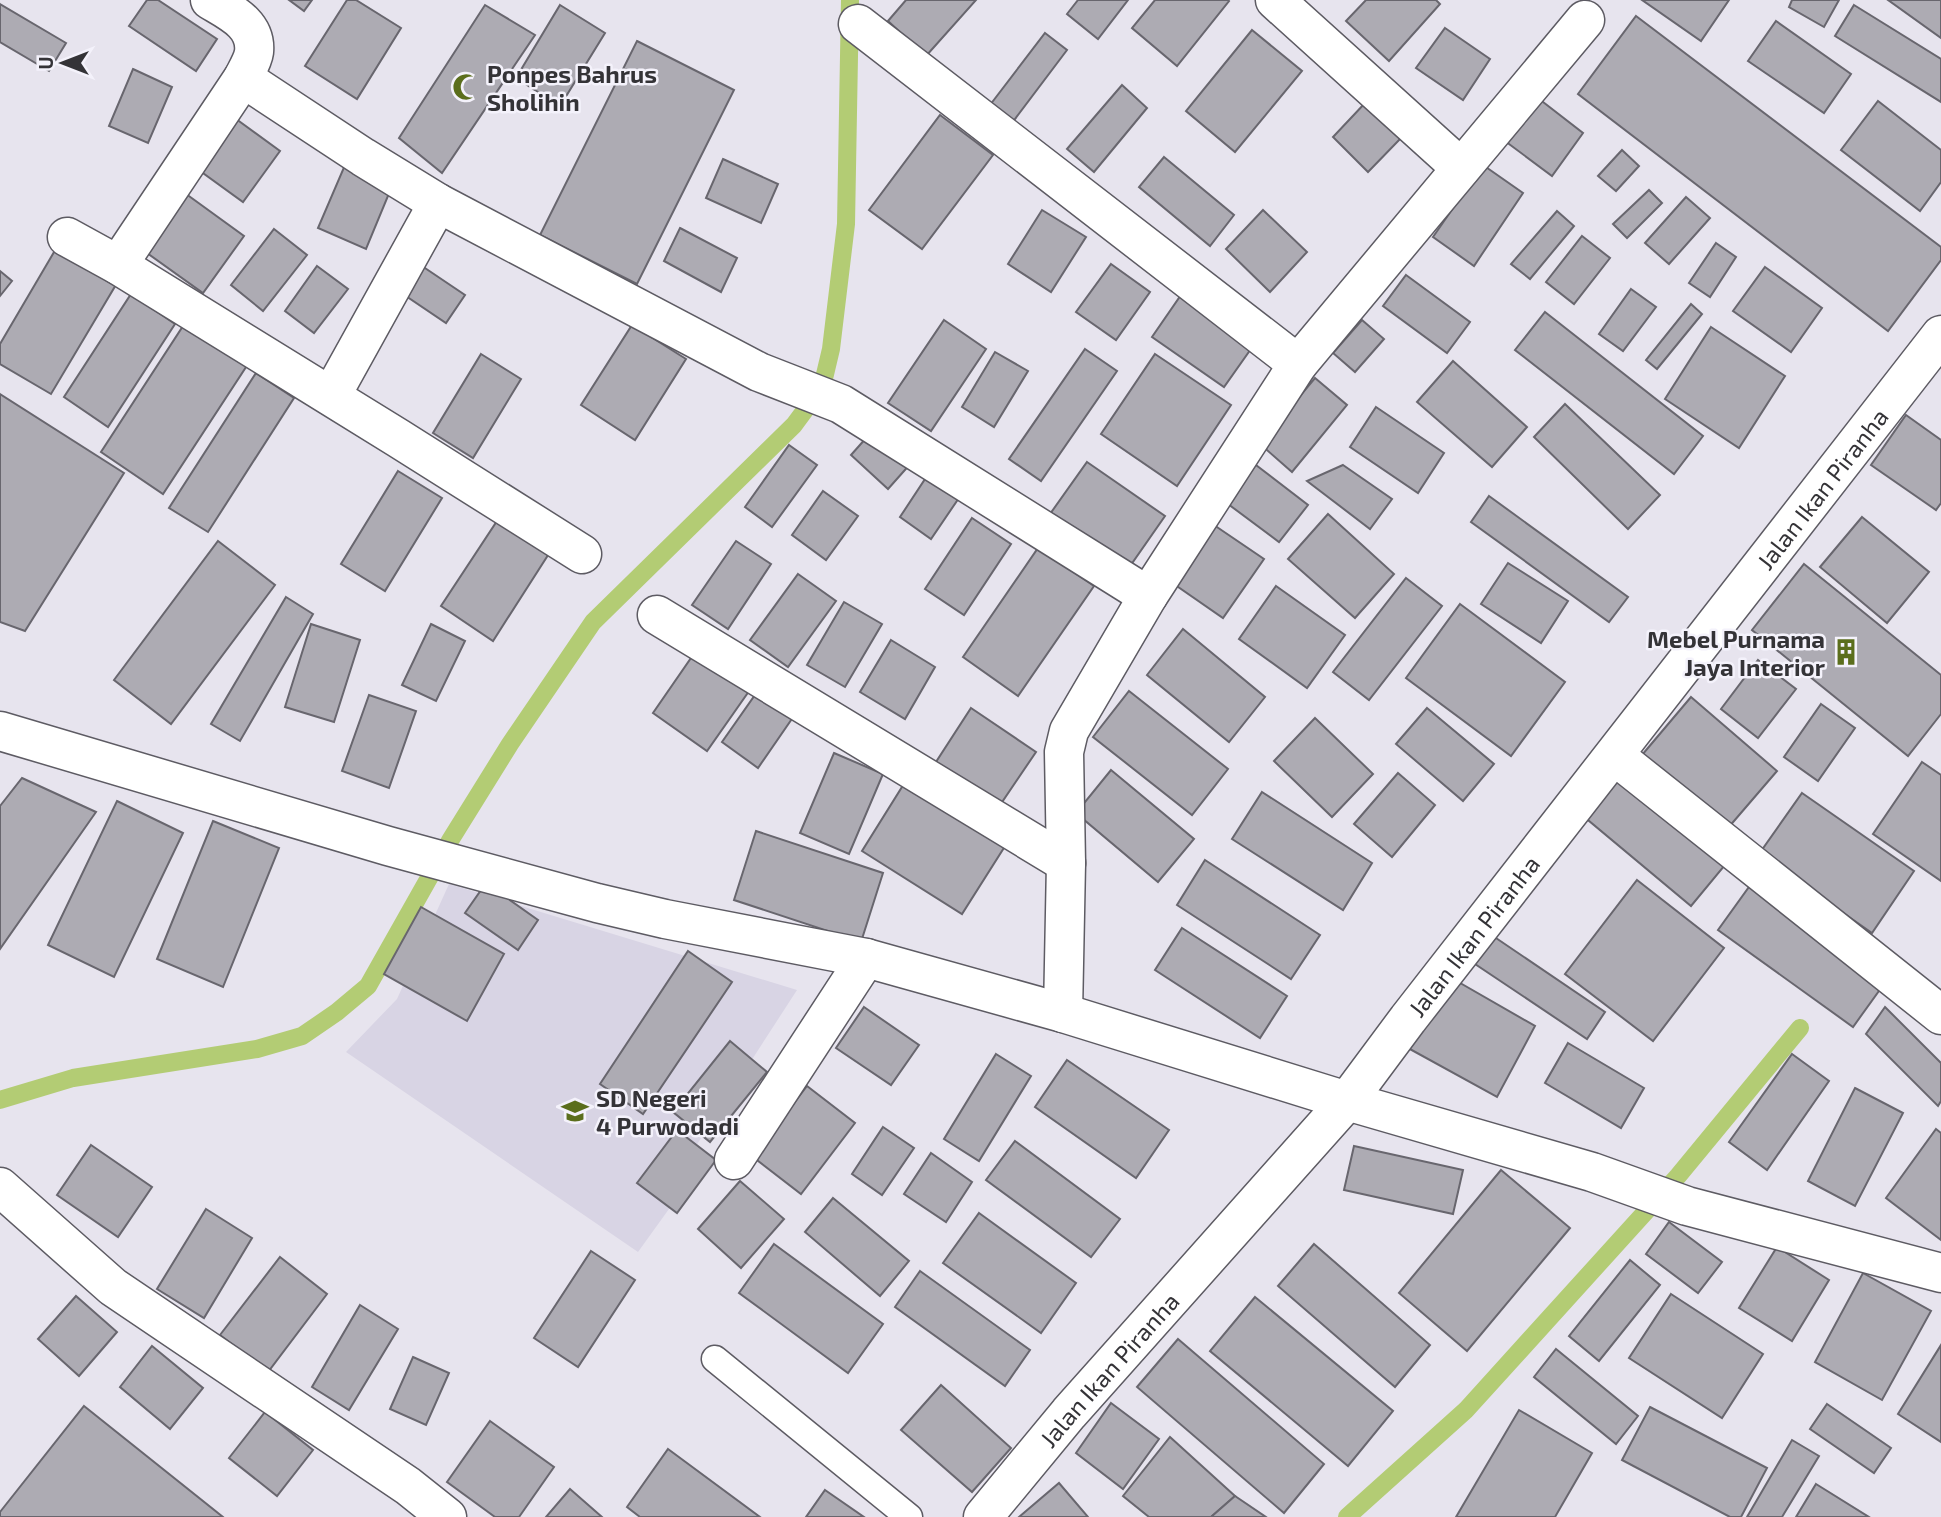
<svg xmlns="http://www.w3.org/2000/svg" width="1941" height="1517" font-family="'Exo 2',sans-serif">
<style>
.built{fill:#d8d4e4}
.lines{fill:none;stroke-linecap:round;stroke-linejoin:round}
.stream{stroke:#b3cc74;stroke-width:18}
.building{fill:#adabb3;stroke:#68666e;stroke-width:2}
.service-casing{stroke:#5d5b63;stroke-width:29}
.minor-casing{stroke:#5d5b63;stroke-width:41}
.tertiary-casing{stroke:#5d5b63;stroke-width:41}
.service{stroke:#fff;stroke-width:26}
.minor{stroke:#fff;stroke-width:38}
.tertiary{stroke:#fff;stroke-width:38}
.labels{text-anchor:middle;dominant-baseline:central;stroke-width:5;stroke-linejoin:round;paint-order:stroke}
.poi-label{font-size:24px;font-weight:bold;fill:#343337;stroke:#f4f2fb;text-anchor:start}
.street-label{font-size:24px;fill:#343337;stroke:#f4f2fb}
</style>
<rect width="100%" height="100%" fill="#e7e4ee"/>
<polygon class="built" points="449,884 797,990 681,1169 692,1177 638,1252 346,1052 397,999"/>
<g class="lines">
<g class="stream">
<polyline points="0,1100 73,1078 257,1049 302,1036 337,1012 368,986 451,839 510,744 593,622 794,425 822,387 831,349 846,224 850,0"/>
<polyline points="1347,1517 1466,1410 1678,1176 1800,1028"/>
</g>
</g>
<g class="building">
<polygon points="147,0 158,0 217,39 196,71 129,26"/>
<polygon points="289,0 312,0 304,11"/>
<polygon points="347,0 356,0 401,28 357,99 305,66"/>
<polygon points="906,0 976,0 926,56 888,21"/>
<polygon points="1078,0 1128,0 1098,39 1067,14"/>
<polygon points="1155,0 1228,0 1229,1 1177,66 1132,28"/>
<polygon points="1366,0 1436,0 1440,4 1389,61 1346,21"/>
<polygon points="1642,0 1729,0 1701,41"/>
<polygon points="1792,0 1839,0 1824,27 1789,7"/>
<polygon points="1888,0 1941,0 1941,38"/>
<polygon points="0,4 66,43 49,71 0,42"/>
<polygon points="485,5 535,35 442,173 399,138"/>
<polygon points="560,5 605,33 560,106 516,78"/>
<polygon points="1854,5 1941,59 1941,102 1835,36"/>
<polygon points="1636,16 1941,247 1941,260 1888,331 1578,94"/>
<polygon points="1776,21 1851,74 1824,113 1748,61"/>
<polygon points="1445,28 1490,59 1463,100 1416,68"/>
<polygon points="1252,30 1302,71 1235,152 1186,111"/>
<polygon points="1045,33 1067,50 1012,123 990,105"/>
<polygon points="637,41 734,90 637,284 540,235"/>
<polygon points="133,69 172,87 148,143 109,126"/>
<polygon points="1122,85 1147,108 1094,172 1067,149"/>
<polygon points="1534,95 1583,133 1552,176 1501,138"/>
<polygon points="1878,101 1941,150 1941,182 1920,211 1841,150"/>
<polygon points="1366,102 1402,137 1368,172 1333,137"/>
<polygon points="940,115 993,155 922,249 869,210"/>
<polygon points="232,116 280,151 243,202 196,168"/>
<polygon points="1622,150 1639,166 1616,191 1598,176"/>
<polygon points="1164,157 1234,215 1210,246 1139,187"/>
<polygon points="348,158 395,179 366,249 318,228"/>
<polygon points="723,159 778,184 761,223 706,198"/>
<polygon points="1483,165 1523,193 1474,266 1433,237"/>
<polygon points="1649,190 1662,203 1627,238 1613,224"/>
<polygon points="182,191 244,236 203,293 140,248"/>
<polygon points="1686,197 1710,218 1669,264 1645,243"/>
<polygon points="1042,210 1086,237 1051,292 1008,264"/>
<polygon points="1263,210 1307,252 1270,292 1226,249"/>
<polygon points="1557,211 1574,226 1530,279 1511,264"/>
<polygon points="680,228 737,258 721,292 664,261"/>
<polygon points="274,229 307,255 263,311 231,285"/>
<polygon points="1582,236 1610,258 1574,304 1546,282"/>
<polygon points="1716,243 1736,257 1710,297 1689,283"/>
<polygon points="57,247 117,283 51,394 0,364 0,344"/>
<polygon points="416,262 465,295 446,323 397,290"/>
<polygon points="1111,264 1150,292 1116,340 1076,312"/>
<polygon points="317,266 348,289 314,333 285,311"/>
<polygon points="1765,267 1822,308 1791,352 1733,311"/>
<polygon points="0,271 12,281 0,296"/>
<polygon points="1406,275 1470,322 1447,353 1383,306"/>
<polygon points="1631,289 1656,307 1623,351 1599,334"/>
<polygon points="131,294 175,324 108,427 64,397"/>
<polygon points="1181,295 1253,346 1224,387 1152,337"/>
<polygon points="1691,304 1702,314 1657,369 1646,360"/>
<polygon points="1545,312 1703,436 1674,474 1515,350"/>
<polygon points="944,320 986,349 931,431 888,403"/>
<polygon points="1362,320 1384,339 1355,372 1333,353"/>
<polygon points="185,323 248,364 163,494 101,452"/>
<polygon points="632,325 686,359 635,440 581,405"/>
<polygon points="1711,327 1785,376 1739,448 1665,399"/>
<polygon points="1085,349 1117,371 1041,481 1009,459"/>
<polygon points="995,352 1028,371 994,427 962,407"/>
<polygon points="481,354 521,379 473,458 433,433"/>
<polygon points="1155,354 1231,405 1177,486 1101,434"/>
<polygon points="1453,361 1527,427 1492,467 1417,402"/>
<polygon points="256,373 294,398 208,532 169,508"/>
<polygon points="1315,378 1347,405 1292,472 1260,444"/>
<polygon points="0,394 124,473 25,631 0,622"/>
<polygon points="1565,404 1660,495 1628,529 1534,437"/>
<polygon points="1376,407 1444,453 1418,493 1350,447"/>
<polygon points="1906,415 1941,440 1941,503 1936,510 1871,465"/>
<polygon points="875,428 912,462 888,489 851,455"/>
<polygon points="789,445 817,465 772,527 745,507"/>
<polygon points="1087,462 1165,516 1128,569 1050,514"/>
<polygon points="1252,462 1308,505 1279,542 1224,501"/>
<polygon points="1343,465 1392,499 1370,529 1307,481"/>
<polygon points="931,470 963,492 931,539 900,517"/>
<polygon points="398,471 442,498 385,591 341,564"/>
<polygon points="823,491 858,516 826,560 792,535"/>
<polygon points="1489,496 1628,597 1609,622 1471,522"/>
<polygon points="1328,514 1394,574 1355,618 1288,559"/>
<polygon points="1862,517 1929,572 1887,623 1820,567"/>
<polygon points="499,518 550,552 493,641 441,606"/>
<polygon points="972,518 1011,544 964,615 925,589"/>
<polygon points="1211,523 1264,559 1223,618 1171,582"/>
<polygon points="218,541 275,585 171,724 114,680"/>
<polygon points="736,541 771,564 728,629 692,605"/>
<polygon points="1038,548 1094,586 1018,696 963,657"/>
<polygon points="1508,563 1568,601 1541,643 1481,604"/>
<polygon points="1804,564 1941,675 1941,714 1908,756 1752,630"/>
<polygon points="798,574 836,601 788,667 750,640"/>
<polygon points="1406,578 1442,606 1369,700 1333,672"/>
<polygon points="1276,586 1345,635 1307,688 1239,639"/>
<polygon points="286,597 313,614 240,741 211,724"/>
<polygon points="844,602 882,624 845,687 807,665"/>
<polygon points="1460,604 1565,682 1511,756 1406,678"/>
<polygon points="311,624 360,640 334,722 285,707"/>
<polygon points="431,624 465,641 436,701 402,685"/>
<polygon points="1183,629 1265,697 1229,742 1147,675"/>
<polygon points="891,640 935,667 905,719 860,692"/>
<polygon points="700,645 754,684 707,751 653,713"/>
<polygon points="1758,660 1796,689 1758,738 1721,709"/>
<polygon points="762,685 798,710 758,768 722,742"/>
<polygon points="1129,691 1228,769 1192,815 1093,737"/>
<polygon points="369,695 416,711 389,788 342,771"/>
<polygon points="1691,697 1777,771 1728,828 1642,755"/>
<polygon points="1821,704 1855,728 1818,781 1784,757"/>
<polygon points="971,708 1036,752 998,808 934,765"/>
<polygon points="1427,708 1494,764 1463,801 1396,744"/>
<polygon points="1315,718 1373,774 1332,817 1274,761"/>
<polygon points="834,753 883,774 849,854 800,833"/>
<polygon points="1922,762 1941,775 1941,881 1873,834"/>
<polygon points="1621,768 1730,859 1691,906 1582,815"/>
<polygon points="1111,770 1194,839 1158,882 1076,813"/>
<polygon points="1398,773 1435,805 1392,857 1354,824"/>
<polygon points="22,778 96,812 0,949 0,806"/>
<polygon points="907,779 1007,843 962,914 862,851"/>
<polygon points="1262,792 1372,863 1343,910 1232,839"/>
<polygon points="1802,793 1914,871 1872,933 1759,854"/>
<polygon points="117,801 183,833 114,977 48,945"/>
<polygon points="213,821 279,848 223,987 157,959"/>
<polygon points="756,831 883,873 861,942 734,900"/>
<polygon points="1205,860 1320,935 1291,979 1177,905"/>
<polygon points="1637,880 1724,948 1653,1041 1565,974"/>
<polygon points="1754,880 1889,977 1853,1027 1718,930"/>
<polygon points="486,883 538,920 518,950 465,913"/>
<polygon points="421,907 504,954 467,1021 384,974"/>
<polygon points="1182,928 1287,996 1260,1038 1155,970"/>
<polygon points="1493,936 1605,1012 1587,1039 1475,964"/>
<polygon points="688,951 732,982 643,1114 600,1084"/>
<polygon points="1448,976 1535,1026 1497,1097 1408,1048"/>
<polygon points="864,1007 919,1045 891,1085 836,1048"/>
<polygon points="1885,1007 1941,1063 1941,1101 1938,1106 1866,1034"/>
<polygon points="730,1041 767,1072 710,1142 673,1112"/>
<polygon points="1568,1043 1644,1088 1621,1128 1545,1083"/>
<polygon points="996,1054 1031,1076 979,1161 944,1139"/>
<polygon points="1792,1054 1829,1081 1767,1170 1729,1142"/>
<polygon points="1067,1060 1169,1130 1136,1178 1035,1107"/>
<polygon points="807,1086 855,1123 801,1194 753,1157"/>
<polygon points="1855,1088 1903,1113 1855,1206 1808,1181"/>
<polygon points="883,1127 914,1148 882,1195 852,1174"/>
<polygon points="1936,1129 1941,1133 1941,1240 1886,1198"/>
<polygon points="677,1130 716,1160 677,1213 637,1183"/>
<polygon points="1015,1141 1120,1219 1091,1257 986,1180"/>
<polygon points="91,1145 152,1187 118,1237 57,1195"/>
<polygon points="1354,1146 1463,1170 1453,1214 1344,1190"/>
<polygon points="931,1153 972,1182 946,1222 904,1194"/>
<polygon points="1501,1170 1570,1228 1467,1351 1399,1293"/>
<polygon points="740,1181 784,1219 741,1268 698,1229"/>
<polygon points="833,1198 909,1261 880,1296 805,1232"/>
<polygon points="206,1209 252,1238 204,1318 157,1289"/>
<polygon points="979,1213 1076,1283 1041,1333 943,1263"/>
<polygon points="1669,1222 1722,1262 1698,1293 1646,1254"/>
<polygon points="774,1244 883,1324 848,1373 739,1293"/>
<polygon points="1314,1244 1430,1345 1395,1387 1278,1286"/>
<polygon points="1777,1247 1829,1280 1792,1341 1739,1308"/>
<polygon points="591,1251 635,1280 578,1367 534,1338"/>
<polygon points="280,1257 327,1294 268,1372 220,1335"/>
<polygon points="1630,1260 1660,1285 1599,1361 1569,1336"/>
<polygon points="920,1271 1030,1350 1005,1386 895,1307"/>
<polygon points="1863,1273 1931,1311 1882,1400 1815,1362"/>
<polygon points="1671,1294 1763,1354 1722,1418 1629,1358"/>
<polygon points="76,1296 117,1332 79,1376 38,1339"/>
<polygon points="1255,1297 1393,1411 1348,1466 1210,1351"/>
<polygon points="360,1305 398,1329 349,1410 312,1387"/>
<polygon points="1178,1339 1324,1464 1284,1513 1137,1387"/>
<polygon points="1941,1345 1941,1442 1898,1414"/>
<polygon points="152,1346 203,1388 170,1429 120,1387"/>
<polygon points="1556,1349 1638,1416 1616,1444 1534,1377"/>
<polygon points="413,1357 449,1373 426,1425 390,1409"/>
<polygon points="941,1385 1011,1448 972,1492 901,1430"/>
<polygon points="1111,1403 1159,1439 1123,1489 1076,1453"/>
<polygon points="1827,1404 1891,1448 1874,1473 1810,1429"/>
<polygon points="84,1406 223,1517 0,1517 0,1512"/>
<polygon points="1650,1407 1767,1468 1741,1517 1730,1517 1622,1460"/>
<polygon points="1519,1410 1592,1453 1555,1517 1456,1517"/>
<polygon points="265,1412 313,1450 277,1496 229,1458"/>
<polygon points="490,1421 554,1467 519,1517 495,1517 447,1482"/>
<polygon points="1170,1437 1235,1496 1211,1517 1149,1517 1123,1496"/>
<polygon points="1792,1440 1819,1456 1782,1517 1747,1517"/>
<polygon points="668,1449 760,1517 640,1517 627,1507"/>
<polygon points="1059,1483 1088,1517 1019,1517"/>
<polygon points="1816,1484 1869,1517 1796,1517"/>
<polygon points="570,1489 602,1517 546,1517"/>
<polygon points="825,1490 864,1517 806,1517"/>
<polygon points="1235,1496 1266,1517 1211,1517"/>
</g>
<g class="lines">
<defs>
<polyline id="service" points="715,1359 909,1517"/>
<g id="minor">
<polyline points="1275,0 1461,168"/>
<polyline points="858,24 1298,364"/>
<polyline points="243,78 363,157 438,203 759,372 841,404 1148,596"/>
<polyline points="67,237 118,265 398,438 582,554"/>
<path d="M118,265L243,78C247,70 253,60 254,52C257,24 230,12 210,0"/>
<polyline points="331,396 438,203"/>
<polyline points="657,615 1066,863"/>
<polyline points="0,731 388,846 597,903 665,919 866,958 1063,1013 1347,1101 1592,1172 1687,1206 1941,1273"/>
<polyline points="1615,756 1941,1015"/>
<polyline points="1063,1013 1066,863 1064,752 1069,731 1148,596 1298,364 1585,20"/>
<polyline points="734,1160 866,958"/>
<polyline points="0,1187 113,1287 408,1486 447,1517"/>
</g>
<g id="tertiary">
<path id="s1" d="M983,1517L1069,1413L1347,1101L1408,1019L1941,335"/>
</g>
</defs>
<use href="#service" class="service-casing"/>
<use href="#minor" class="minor-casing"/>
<use href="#tertiary" class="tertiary-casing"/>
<use href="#service" class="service"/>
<use href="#minor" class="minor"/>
<use href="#tertiary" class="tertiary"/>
</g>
<defs>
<symbol id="mosque-bare" viewBox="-9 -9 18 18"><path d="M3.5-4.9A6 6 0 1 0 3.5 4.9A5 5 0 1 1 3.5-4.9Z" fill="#5b6e1c" stroke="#f4f2fb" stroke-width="2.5" paint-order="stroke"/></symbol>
<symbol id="building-bare" viewBox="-9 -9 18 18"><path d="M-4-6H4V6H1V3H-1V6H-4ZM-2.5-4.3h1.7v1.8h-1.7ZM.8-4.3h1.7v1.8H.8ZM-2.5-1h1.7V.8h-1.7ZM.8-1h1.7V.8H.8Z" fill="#5b6e1c" stroke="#f4f2fb" stroke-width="2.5" paint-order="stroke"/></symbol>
<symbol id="school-bare" viewBox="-9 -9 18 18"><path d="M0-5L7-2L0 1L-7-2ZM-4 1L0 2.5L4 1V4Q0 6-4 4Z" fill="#5b6e1c" stroke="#f4f2fb" stroke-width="2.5" paint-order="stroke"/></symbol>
</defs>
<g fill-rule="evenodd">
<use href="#mosque-bare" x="447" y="68" width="38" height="38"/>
<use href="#building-bare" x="1827" y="633" width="38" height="38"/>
<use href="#school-bare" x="556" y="1092" width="38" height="38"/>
</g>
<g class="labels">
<g class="poi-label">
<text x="487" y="73">Ponpes Bahrus<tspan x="487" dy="28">Sholihin</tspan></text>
<text x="1825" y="638" text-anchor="end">Mebel Purnama<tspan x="1825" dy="28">Jaya Interior</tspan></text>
<text x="596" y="1097">SD Negeri<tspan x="596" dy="28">4 Purwodadi</tspan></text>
</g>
<g class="street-label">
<text stroke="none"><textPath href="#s1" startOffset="1328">Jalan Ikan Piranha</textPath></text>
<text stroke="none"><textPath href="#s1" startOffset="761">Jalan Ikan Piranha</textPath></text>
<text stroke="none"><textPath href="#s1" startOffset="194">Jalan Ikan Piranha</textPath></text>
</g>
</g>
<g transform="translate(63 63) rotate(270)" stroke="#f4f2fb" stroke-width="5" paint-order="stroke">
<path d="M0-5L12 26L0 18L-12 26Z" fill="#343337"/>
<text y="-10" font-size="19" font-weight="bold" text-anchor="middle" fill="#343337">U</text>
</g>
</svg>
